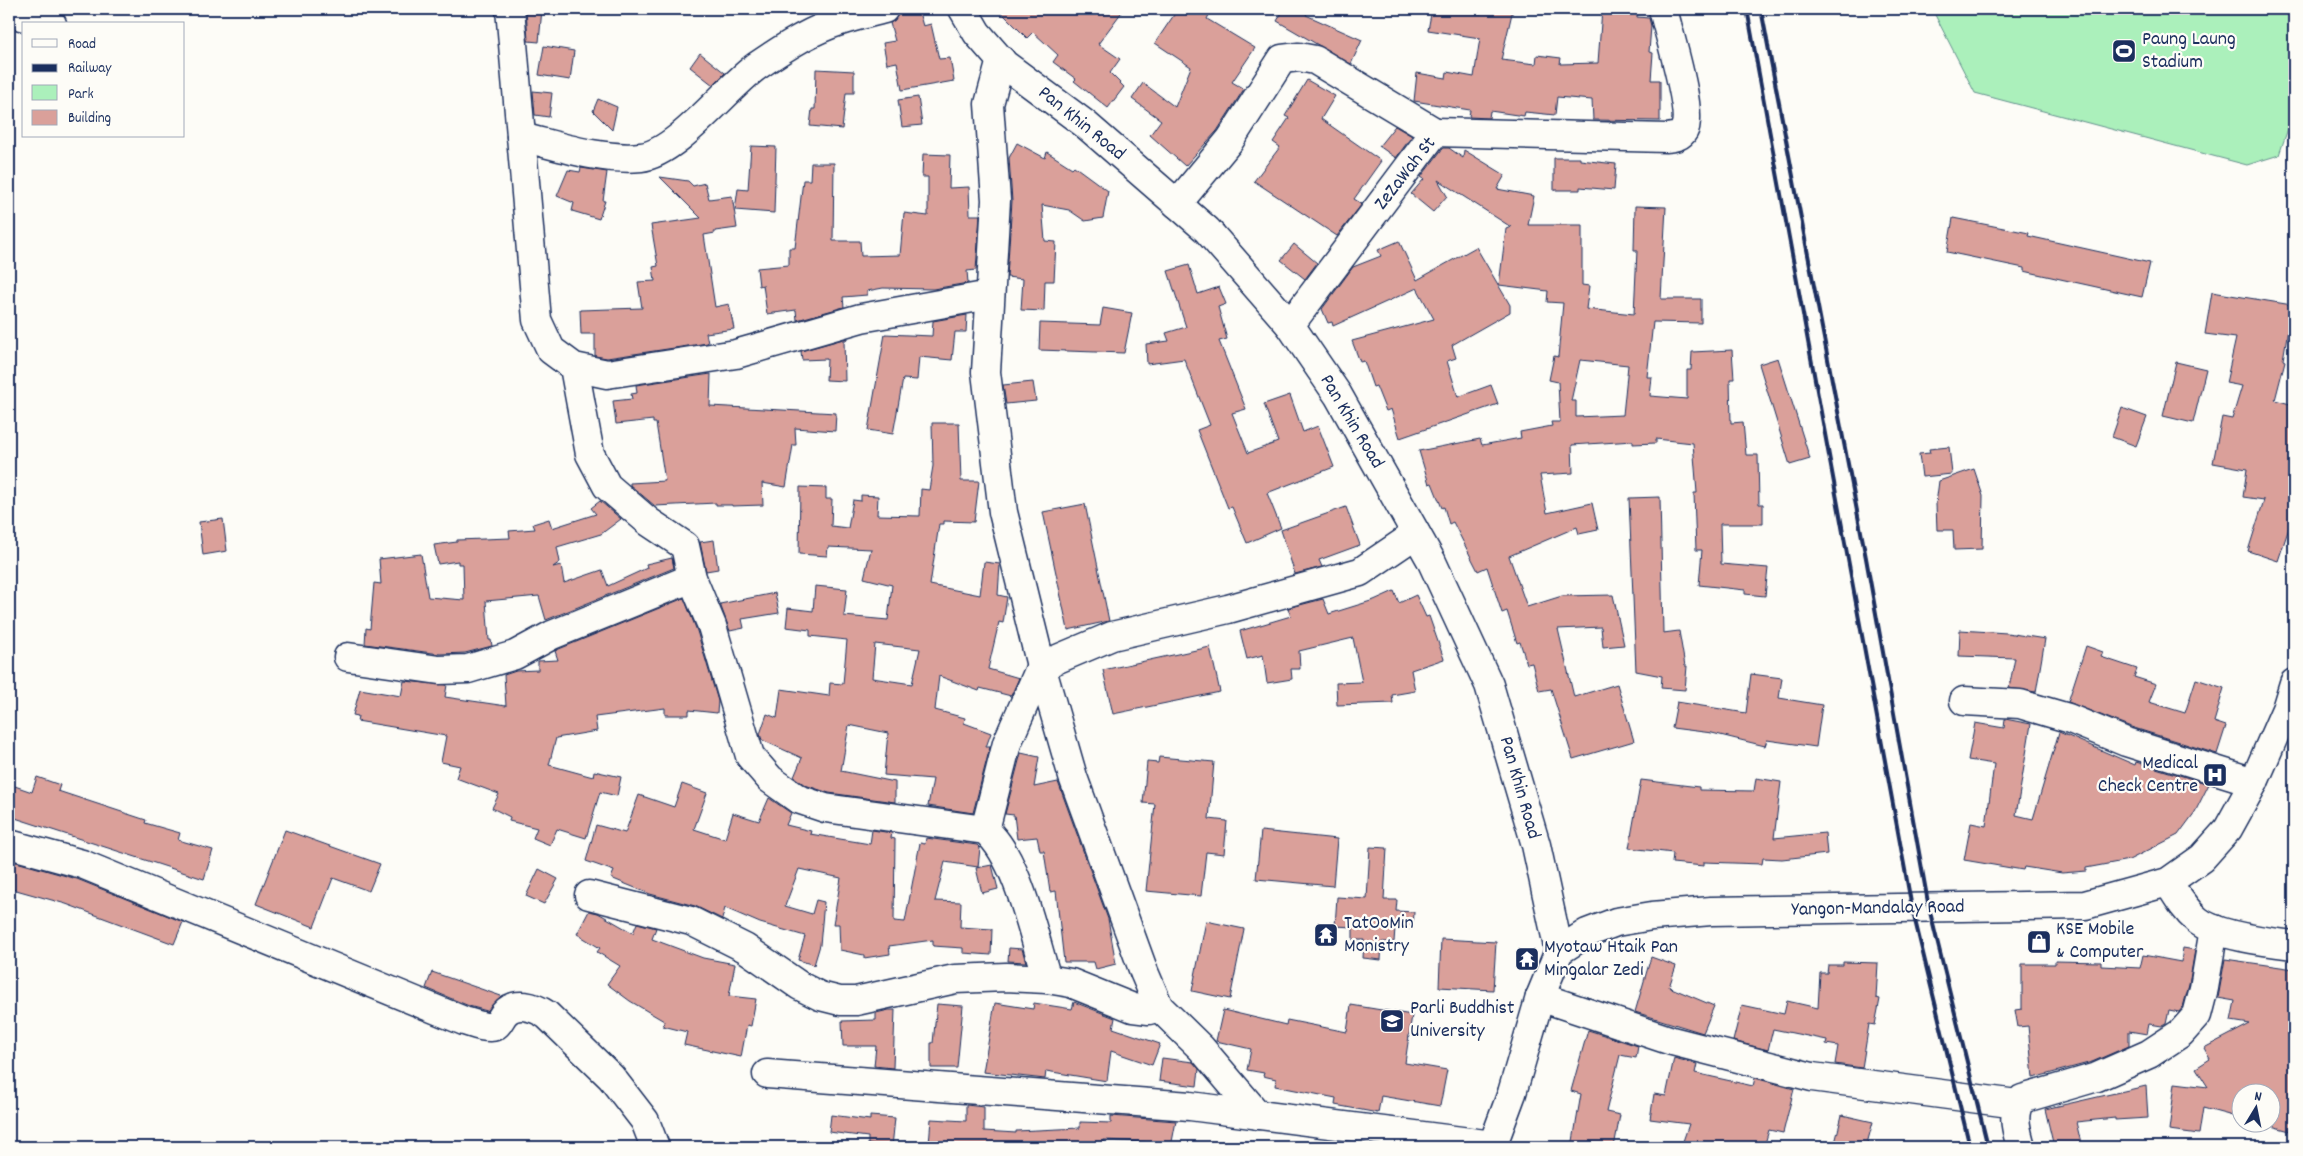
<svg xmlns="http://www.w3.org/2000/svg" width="2303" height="1156" font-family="Dekko,sans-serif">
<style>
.green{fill:#abf0bb;stroke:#63908c}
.building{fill:#daa09a;stroke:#1b2f5e;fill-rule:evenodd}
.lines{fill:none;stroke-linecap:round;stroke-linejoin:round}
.minor-casing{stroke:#1b2f5e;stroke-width:31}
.major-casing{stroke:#1b2f5e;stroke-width:31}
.minor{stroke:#fdfcf7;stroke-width:28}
.major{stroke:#fdfcf7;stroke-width:28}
.rail{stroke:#1b2f5e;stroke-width:4}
.labels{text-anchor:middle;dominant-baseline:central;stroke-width:4.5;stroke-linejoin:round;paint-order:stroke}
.poi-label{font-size:20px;fill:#1b2f5e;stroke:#fdfcf7;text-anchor:start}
.street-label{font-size:20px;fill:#1b2f5e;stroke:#fdfcf7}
</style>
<rect width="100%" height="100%" fill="#fdfcf7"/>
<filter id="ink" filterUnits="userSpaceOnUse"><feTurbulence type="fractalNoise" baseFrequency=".02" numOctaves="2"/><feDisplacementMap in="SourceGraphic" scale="10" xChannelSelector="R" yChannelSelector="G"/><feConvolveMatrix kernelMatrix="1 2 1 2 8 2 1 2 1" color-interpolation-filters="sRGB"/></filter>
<g filter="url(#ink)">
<polygon class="green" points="1932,9 2294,9 2294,111 2279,155 2247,165 1975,93"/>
<g class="building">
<polygon points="526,9 542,9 539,42 528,41"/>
<polygon points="899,9 918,9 923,26 931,24 939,59 950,58 954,81 902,90 897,62 887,64 883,43 895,41 890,23 895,20"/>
<polygon points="998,9 1124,9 1098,44 1120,59 1110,73 1124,87 1108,108 1074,81 1076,79 1053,62 1058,55 1033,32 1027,38"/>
<polygon points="1178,9 1212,9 1207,19 1255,48 1232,82 1244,89 1217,131 1185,166 1150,135 1161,120 1132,99 1143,83 1175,107 1191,67 1155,43"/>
<polygon points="1284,9 1310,9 1306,15 1362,40 1351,64 1277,21"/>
<polygon points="1432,9 1449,9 1481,14 1483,9 1513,9 1501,60 1536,64 1537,55 1561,58 1560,64 1598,63 1602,9 1638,9 1637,17 1649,18 1651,26 1649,52 1653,53 1651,80 1660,80 1660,121 1593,120 1592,100 1557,97 1555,115 1525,112 1524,116 1490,111 1489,118 1469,117 1470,110 1414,101 1417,73 1446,78 1447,72 1474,77 1480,38 1428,30"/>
<polygon points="544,46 574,51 570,80 539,75"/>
<polygon points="700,53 725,73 713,85 690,67"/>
<polygon points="816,69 854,71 854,93 846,93 842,129 810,126 812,109 815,109"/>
<polygon points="1307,80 1335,96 1321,119 1381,161 1354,199 1362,204 1337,236 1254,181 1280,147 1273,142 1289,118 1285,116"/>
<polygon points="533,91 552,93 549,117 535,115"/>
<polygon points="918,97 922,125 902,127 898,100"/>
<polygon points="598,99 617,107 612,130 593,111"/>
<polygon points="1395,126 1412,136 1396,158 1379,146"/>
<polygon points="1017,143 1045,158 1047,152 1072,168 1074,166 1108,191 1103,218 1085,221 1069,210 1042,205 1045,241 1056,242 1054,281 1045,281 1044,311 1021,310 1023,279 1007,277 1012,201 1009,158"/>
<polygon points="751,146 776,147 774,213 735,210 738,189 748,190"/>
<path d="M1443,148H1449L1463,158L1464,150L1505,175L1497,189L1534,196L1528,225H1582V285L1589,286L1586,309L1634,314L1637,250H1634L1635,206L1666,207L1661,299H1701V323L1653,322L1647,377H1652L1650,396L1687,399V370H1691L1692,352L1732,350L1734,379H1730L1731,423L1743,422L1746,455H1758L1759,504H1763V524H1720L1721,564L1768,568L1765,596L1745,594V590L1699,585L1702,550H1696L1694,493H1697L1693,443L1656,439V443L1633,444V441L1572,445L1573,473L1540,475L1547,513L1592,503L1598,530L1579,534L1577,527L1509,556L1527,607L1562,596L1613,595L1624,645L1603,647L1601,627L1558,629L1574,697L1617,684L1634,741L1573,759L1551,689L1539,691L1532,663L1527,664L1520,642L1517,643L1507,611L1502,613L1487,567L1478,571L1453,522L1449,524L1444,507L1442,508L1432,483L1429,484L1419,451L1480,439L1482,445L1521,438L1520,432L1552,426L1551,422H1560L1558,382L1549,380L1554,356L1558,357L1563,303L1547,302L1548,291L1499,285L1506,229L1511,227L1438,180L1447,196L1433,212L1411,194L1424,179L1421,177ZM1580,360L1628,365L1623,415L1576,417V401H1571Z"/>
<polygon points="923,154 950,155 949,188 969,187 970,215 980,215 976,270 967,271 968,283 933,289 883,288 867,291 867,295 843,297 844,307 797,320 796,310 767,314 763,285 759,286 757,268 789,265 789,248 795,248 803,180 810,180 811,163 834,163 833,241 860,241 861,256 900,255 904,213 928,216 928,177 922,177"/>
<polygon points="1554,158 1580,158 1580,160 1616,164 1614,190 1580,187 1580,190 1554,190"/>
<polygon points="581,168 607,172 603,201 605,201 599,219 572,211 574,203 557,196 568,170 580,172"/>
<polygon points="660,177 688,181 693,186 705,183 709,199 732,196 737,228 715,231 715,233 704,235 715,307 729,304 734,329 706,333 708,343 607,358 595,356 595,334 581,334 580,310 642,308 638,282 655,281 653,267 658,266 651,225 701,218"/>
<polygon points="1953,218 2029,233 2028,236 2150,263 2142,297 2024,271 2024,268 1947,252"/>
<polygon points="1399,241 1417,280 1476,247 1510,305 1510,312 1452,345 1456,358 1447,361 1458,397 1491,385 1498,404 1400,438 1391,409 1386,411 1376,386 1373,387 1364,361 1360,362 1352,341 1434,319 1417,288 1333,326 1332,322 1328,323 1322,309 1353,267 1381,256 1378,250"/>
<polygon points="1294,244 1317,263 1305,279 1281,260"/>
<polygon points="1189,265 1198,294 1219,287 1226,304 1218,307 1227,339 1219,341 1246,409 1232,413 1248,453 1278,442 1264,404 1290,395 1303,432 1318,426 1334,467 1267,493 1281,528 1247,543 1232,507 1228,508 1197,430 1210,425 1184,359 1147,364 1146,344 1169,341 1166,333 1186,327 1168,271"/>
<polygon points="2212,292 2292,305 2283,360 2285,361 2275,400 2294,405 2294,513 2278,561 2248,551 2264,500 2243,497 2247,469 2213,463 2222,417 2232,419 2242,386 2226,383 2236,338 2205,334"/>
<polygon points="1103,308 1132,313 1124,353 1039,350 1040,323 1100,325"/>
<polygon points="967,315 966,332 955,332 952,360 919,357 917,380 903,379 893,434 868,430 885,334 932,336 933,321"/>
<polygon points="847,338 847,340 844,340 845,381 826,380 827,359 802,360 801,351"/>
<polygon points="1778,358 1810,459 1790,465 1759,364"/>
<polygon points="2176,362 2206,369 2193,423 2163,416"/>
<polygon points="711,374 710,406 836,413 835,431 795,428 796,445 793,445 786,487 762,483 763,505 732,506 732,505 716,505 716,503 655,506 630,485 630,483 665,481 656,423 653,423 653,420 616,424 613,401 632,399 631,394 637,393 636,385"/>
<polygon points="1033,382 1036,401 1006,404 1003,385"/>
<polygon points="2122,408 2147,417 2136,446 2112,437"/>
<path d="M932,423H959L961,481H979L974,522L944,521V524H939L930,585L980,595L984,562L1000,564L998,595L1007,597L1003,623L999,622L988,669L1019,678L1011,696L980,688L979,691L939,676L935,710L965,718L964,723L991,733L986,747H990L973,813L928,806L933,779L884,775L888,733L849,725L841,771L895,782V802L829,793L805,785L794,777L802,758L762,740L760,734L767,714L777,718L781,689L829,696L830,683L843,684L847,640L810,636V630L786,627L788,608L813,611L815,586L847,589L844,616L888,620L892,585L864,578L871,549L828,547L827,556L799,554L800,487L826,488V499H832L831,526L848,528L853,500L861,501V495L878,496L877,515L920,516L921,489L929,490L933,466ZM875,644L920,649L912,684L872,678Z"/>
<polygon points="1949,447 1952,474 1922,477 1919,454 1930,453 1929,449"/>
<polygon points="1974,469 1983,496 1982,549 1954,550 1953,530 1937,530 1936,504 1939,481"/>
<polygon points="1660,497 1663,633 1679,631 1685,666 1687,666 1685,690 1661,688 1662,676 1636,671 1629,498"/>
<polygon points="600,501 621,519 601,534 557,547 560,562 553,567 561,565 564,583 602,570 608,586 647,568 646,564 672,558 674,568 546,620 539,596 486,601 489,640 491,640 492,646 465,653 440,654 365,644 366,628 370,629 374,583 381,584 379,559 421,554 428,597 464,600 463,564 458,564 458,561 438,564 434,545 457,542 457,540 510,538 509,531 535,529 533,524 549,519 552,528 596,514 591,508"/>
<polygon points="1085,504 1109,621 1068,630 1043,512"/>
<polygon points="1346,507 1360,545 1319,560 1322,567 1295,574 1281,530"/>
<polygon points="223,519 227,551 203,555 199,522"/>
<polygon points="714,540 718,569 706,571 700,542"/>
<polygon points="1394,591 1399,603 1416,595 1426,617 1429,616 1444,659 1411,670 1415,691 1392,695 1393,703 1337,705 1336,683 1362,682 1353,638 1299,651 1300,669 1291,669 1292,679 1267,683 1263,655 1247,659 1240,631 1291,616 1288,608 1323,599 1329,614 1374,600"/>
<polygon points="775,593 779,613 742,619 744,628 730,631 720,604"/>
<polygon points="684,598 697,631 718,701 717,713 689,710 689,715 665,715 665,708 595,717 597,731 556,738 549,765 593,777 594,771 621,777 617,796 600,792 586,838 557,829 550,845 533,838 537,828 509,821 510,817 492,808 499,794 456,778 460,766 441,762 446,736 357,721 358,716 353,715 360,689 401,696 404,681 447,685 445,697 506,706 504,675 516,671 538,670 538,661 558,660 555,651 559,649"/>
<polygon points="1960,630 2007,633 2045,639 2036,692 2009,688 2015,658 1959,656"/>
<polygon points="2086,646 2103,652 2101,657 2137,669 2134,677 2156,684 2149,702 2185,713 2196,679 2224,688 2214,722 2226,726 2217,754 2131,727 2068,702"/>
<polygon points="1210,647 1220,692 1113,714 1103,670"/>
<polygon points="1751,674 1782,678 1779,698 1822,705 1816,747 1767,740 1765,746 1712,733 1672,728 1677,702 1746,713"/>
<polygon points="2005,719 2031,724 2016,815 2033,819 2059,732 2135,765 2136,762 2209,784 2195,812 2178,835 2129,860 2086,868 2086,871 2062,873 2024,867 2023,870 1964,860 1971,823 1986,826 1994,764 1968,760 1975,723 2004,728"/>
<polygon points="1021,753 1039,757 1034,787 1058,782 1108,919 1116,964 1096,969 1094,962 1064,962 1056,891 1050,892 1044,851 1040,851 1037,837 1017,839 1014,815 1005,814"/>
<polygon points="1159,757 1214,762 1209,819 1227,821 1224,854 1206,852 1201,896 1146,891 1155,804 1143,803 1147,762 1158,763"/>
<polygon points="37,777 60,785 58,791 146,820 145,823 180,833 178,840 213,850 204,879 9,816 9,784 32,792"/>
<polygon points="1756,778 1781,782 1774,838 1825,833 1827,854 1782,859 1763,858 1762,864 1704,862 1704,866 1672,863 1673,853 1629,848 1641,780 1699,787 1699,790 1754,791"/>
<polygon points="682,784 707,793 694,829 725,839 733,813 759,821 769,798 791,813 786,825 811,831 810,834 870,844 872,830 892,833 891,838 895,839 894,921 905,922 920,843 925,844 926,838 977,845 980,848 978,867 945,862 935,901 961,902 960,927 992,929 991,955 963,953 963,948 933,946 933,940 889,946 890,954 864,958 864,955 840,950 839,924 833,924 841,878 799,869 785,906 812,914 816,900 824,902 820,945 814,965 798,960 805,936 760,923 725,908 722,919 695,906 650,894 611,878 614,871 586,861 596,825 625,833 639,795 674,807"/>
<polygon points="285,830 380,864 369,891 333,878 314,927 256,904"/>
<polygon points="1261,831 1337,839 1333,886 1256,879"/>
<polygon points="1370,847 1387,848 1384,900 1397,900 1396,911 1414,912 1413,929 1395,928 1394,942 1382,942 1381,960 1363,958 1364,940 1353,940 1353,927 1335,926 1337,897 1367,899"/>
<polygon points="9,860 77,879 183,922 174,944 66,904 9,888"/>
<polygon points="992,865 998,889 982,893 976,868"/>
<polygon points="539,869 558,879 544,904 526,896"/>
<polygon points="589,911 598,913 633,933 637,923 656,928 652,939 703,958 735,964 729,996 756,999 751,1026 747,1025 741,1057 684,1045 687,1032 663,1026 664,1021 630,1001 607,984 620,966 597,952 600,948 577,934"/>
<polygon points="1206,921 1244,929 1230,999 1192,991"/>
<polygon points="1441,939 1496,942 1493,990 1439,987"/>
<polygon points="1009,948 1022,949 1026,962 1008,961"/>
<polygon points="2183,948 2195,950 2189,985 2183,1007 2179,1012 2169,1010 2166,1024 2162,1026 2149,1024 2147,1034 2129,1031 2129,1046 2092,1062 2033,1078 2028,1026 2018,1027 2015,1010 2022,1009 2022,964 2055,964 2055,961 2101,962 2101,966 2140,968 2143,955 2181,962"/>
<polygon points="1651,957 1676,966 1669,987 1714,1006 1703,1033 1635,1012"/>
<polygon points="2225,959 2294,969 2294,1132 2263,1124 2270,1124 2270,1094 2240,1094 2240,1118 2203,1108 2199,1134 2169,1130 2175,1083 2208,1087 2196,1068 2210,1059 2204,1048 2250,1024 2231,1021 2235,1001 2218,998"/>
<polygon points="1843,962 1878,963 1876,998 1880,999 1875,1025 1869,1024 1862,1068 1835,1064 1838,1046 1826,1044 1827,1040 1773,1029 1768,1050 1733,1041 1742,1005 1784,1014 1787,1001 1818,1008 1820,973 1827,973 1828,965 1843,965"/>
<polygon points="432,972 501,996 487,1011 469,1006 426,988"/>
<polygon points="1074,1002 1115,1018 1113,1028 1160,1044 1152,1065 1111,1051 1107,1081 1046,1071 1045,1079 983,1072 995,1003 1033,1009 1034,1003 1072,1009"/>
<polygon points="937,1004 963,1006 957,1068 931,1068 931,1043 933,1043"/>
<polygon points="1351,1005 1412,1015 1405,1063 1447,1070 1440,1106 1381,1096 1378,1113 1335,1105 1336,1098 1275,1086 1276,1079 1263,1076 1264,1073 1247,1070 1251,1049 1216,1041 1223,1010 1286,1025 1287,1020 1347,1032"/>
<polygon points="889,1010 895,1010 893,1068 874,1066 876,1046 843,1046 842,1021 876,1020 876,1013"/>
<polygon points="1588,1030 1638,1046 1636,1058 1620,1055 1606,1112 1620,1115 1614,1147 1589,1143 1589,1147 1572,1147 1581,1094 1571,1091"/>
<polygon points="1162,1058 1193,1062 1199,1069 1197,1086 1159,1081"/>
<polygon points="1674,1058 1697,1064 1695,1073 1753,1086 1755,1078 1794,1089 1783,1133 1769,1130 1764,1147 1681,1147 1689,1124 1650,1119 1654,1094 1666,1096"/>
<polygon points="2146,1086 2148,1118 2115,1120 2115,1118 2076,1122 2082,1147 2054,1147 2045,1109"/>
<polygon points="966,1105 984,1107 984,1131 1016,1133 1016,1131 1080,1128 1080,1122 1111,1123 1111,1116 1176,1121 1171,1147 1144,1147 1145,1142 1104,1140 1104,1147 975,1147 929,1144 931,1119 966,1121"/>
<polygon points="831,1115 870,1120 870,1116 895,1118 892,1147 868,1144 868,1137 829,1132"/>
<polygon points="1842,1115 1873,1122 1866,1147 1834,1147"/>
</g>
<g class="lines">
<defs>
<g id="minor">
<polyline points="510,9 537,320 551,350 574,367 607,374 736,354 861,318 990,295"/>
<polyline points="9,13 52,24"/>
<polyline points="1001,60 989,104 996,200 986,372 1003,512 1041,666 1073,777 1144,972 1159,1007 1201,1048 1258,1115"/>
<path d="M521,137C559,146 602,161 641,157C677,153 726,88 757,66C779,51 803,35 829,25C847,18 866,14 884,9"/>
<polyline points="1177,204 1230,140 1282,59 1299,57 1315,60 1435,132"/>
<path d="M1290,325L1435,132L1667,138C1674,137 1680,137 1684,130C1694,113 1668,31 1663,9"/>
<path d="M574,367L590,454L607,486L649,522L685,546L692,578L712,626L750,756L770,779L798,799L825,808L985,830C1018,857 1034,938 1047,979"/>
<polyline points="348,657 439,670 468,669 515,655 552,635 692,578"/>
<polyline points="1964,701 2020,704 2068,718 2126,742 2254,782"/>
<polyline points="985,830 1007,743 1041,666 1112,636 1228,609 1360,572 1416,534"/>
<path d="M9,844L82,864L464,1021C472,1023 482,1028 491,1027C498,1027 500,1019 504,1014C515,1000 535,1007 547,1015L611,1077L645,1121L655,1147"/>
<path d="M2168,882C2177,896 2184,909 2197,920C2216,936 2269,942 2294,945"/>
<polyline points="589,895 691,921 745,948 800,986 820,996 840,1001 856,1001 955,979 1006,977 1047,979 1071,983 1133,1008 1149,1010 1159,1007"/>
<polyline points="1540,997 1672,1041 1812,1077 2017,1104"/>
<polyline points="767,1074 1190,1106 1493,1145"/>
<path d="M2021,1147C2017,1131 2010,1113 2022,1099L2097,1077L2149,1054L2181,1033L2197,1015L2204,988L2214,929"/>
</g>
<g id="major">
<polyline points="963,9 977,33 1004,64 1085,124 1207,230 1290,325 1338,395 1431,560 1489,685 1536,845 1559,951"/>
<polyline points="1492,1147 1512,1093 1540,997 1559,951 1587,933 1616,922 1652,916 1711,911 2085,905 2168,882 2202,858 2228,829 2254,782 2286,709 2294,683"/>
</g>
</defs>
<use href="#minor" class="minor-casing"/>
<use href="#major" class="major-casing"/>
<use href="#minor" class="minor"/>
<use href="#major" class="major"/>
<g class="rail">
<polyline points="1747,9 1912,908 1970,1147"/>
<polyline points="1761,9 1866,558 1929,908 1988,1147"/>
</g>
</g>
</g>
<defs>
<symbol id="stadium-square" viewBox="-11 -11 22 22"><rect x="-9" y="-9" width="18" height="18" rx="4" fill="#1b2f5e" stroke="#fdfcf7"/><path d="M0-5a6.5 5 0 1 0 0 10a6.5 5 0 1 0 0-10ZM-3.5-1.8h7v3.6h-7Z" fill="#fff"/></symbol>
<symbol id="hospital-square" viewBox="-11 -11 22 22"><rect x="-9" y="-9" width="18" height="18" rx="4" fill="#1b2f5e" stroke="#fdfcf7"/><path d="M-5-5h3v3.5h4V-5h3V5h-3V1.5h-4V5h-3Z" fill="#fff"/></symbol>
<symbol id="temple-square" viewBox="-11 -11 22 22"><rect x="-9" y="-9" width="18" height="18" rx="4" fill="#1b2f5e" stroke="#fdfcf7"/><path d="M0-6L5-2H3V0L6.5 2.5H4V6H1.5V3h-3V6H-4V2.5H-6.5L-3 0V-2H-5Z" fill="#fff"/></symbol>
<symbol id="shop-square" viewBox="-11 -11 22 22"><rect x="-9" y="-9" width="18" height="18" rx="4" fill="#1b2f5e" stroke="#fdfcf7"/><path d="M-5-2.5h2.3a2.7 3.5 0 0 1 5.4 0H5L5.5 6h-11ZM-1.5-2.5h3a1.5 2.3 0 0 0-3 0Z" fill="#fff"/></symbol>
<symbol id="university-square" viewBox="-11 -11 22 22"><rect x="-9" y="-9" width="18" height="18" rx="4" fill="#1b2f5e" stroke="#fdfcf7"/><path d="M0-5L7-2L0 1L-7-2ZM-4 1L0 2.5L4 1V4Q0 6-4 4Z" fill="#fff"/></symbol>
</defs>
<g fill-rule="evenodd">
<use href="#stadium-square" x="2110" y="37" width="28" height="28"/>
<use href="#hospital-square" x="2201" y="761" width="28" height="28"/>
<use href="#temple-square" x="1312" y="921" width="28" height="28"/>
<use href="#shop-square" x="2025" y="928" width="28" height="28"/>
<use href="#temple-square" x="1513" y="945" width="28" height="28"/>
<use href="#university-square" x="1378" y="1007" width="28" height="28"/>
</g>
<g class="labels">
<g class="poi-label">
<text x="2142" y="40">Paung Laung<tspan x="2142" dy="23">Stadium</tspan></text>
<text x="2198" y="764" text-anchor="end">Medical<tspan x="2198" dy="23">Check Centre</tspan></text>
<text x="1344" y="924">TatOoMin<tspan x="1344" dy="23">Monistry</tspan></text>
<text x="2056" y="930">KSE Mobile<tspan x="2056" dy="23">&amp; Computer</tspan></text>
<text x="1544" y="948">Myotaw Htaik Pan<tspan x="1544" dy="23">Mingalar Zedi</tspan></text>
<text x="1410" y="1009">Parli Buddhist<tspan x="1410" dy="23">University</tspan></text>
</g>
<g class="street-label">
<text transform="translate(1081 124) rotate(39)">Pan Khin Road</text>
<text transform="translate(1406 174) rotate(-52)">ZeZaWah St</text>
<text transform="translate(1351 422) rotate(59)">Pan Khin Road</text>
<text transform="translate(1519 788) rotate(74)">Pan Khin Road</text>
<text transform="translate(1878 909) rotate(-1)">Yangon-Mandalay Road</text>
</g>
</g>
<rect width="2303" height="1156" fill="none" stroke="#fdfcf7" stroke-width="30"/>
<rect x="15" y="15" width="2273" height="1126" fill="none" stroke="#1b2f5e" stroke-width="2" filter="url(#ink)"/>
<rect x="22" y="22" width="162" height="115" fill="#fdfcf7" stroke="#a3aaba"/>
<rect x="32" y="39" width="25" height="8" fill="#fdfcf7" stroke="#a3aaba"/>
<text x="68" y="48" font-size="15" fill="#1b2f5e">Road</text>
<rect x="32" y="64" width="25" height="8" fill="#1b2f5e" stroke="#a3aaba"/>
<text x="68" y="72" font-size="15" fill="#1b2f5e">Railway</text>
<rect x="32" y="85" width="25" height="15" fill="#abf0bb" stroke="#a3aaba"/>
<text x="68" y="98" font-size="15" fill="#1b2f5e">Park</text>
<rect x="32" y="110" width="25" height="15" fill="#daa09a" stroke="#a3aaba"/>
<text x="68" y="122" font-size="15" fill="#1b2f5e">Building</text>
<g transform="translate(2256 1108) rotate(10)"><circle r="24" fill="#fdfcf7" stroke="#a3aaba"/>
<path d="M0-4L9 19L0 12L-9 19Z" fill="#1b2f5e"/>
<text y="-8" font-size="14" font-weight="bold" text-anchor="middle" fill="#1b2f5e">N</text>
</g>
</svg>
